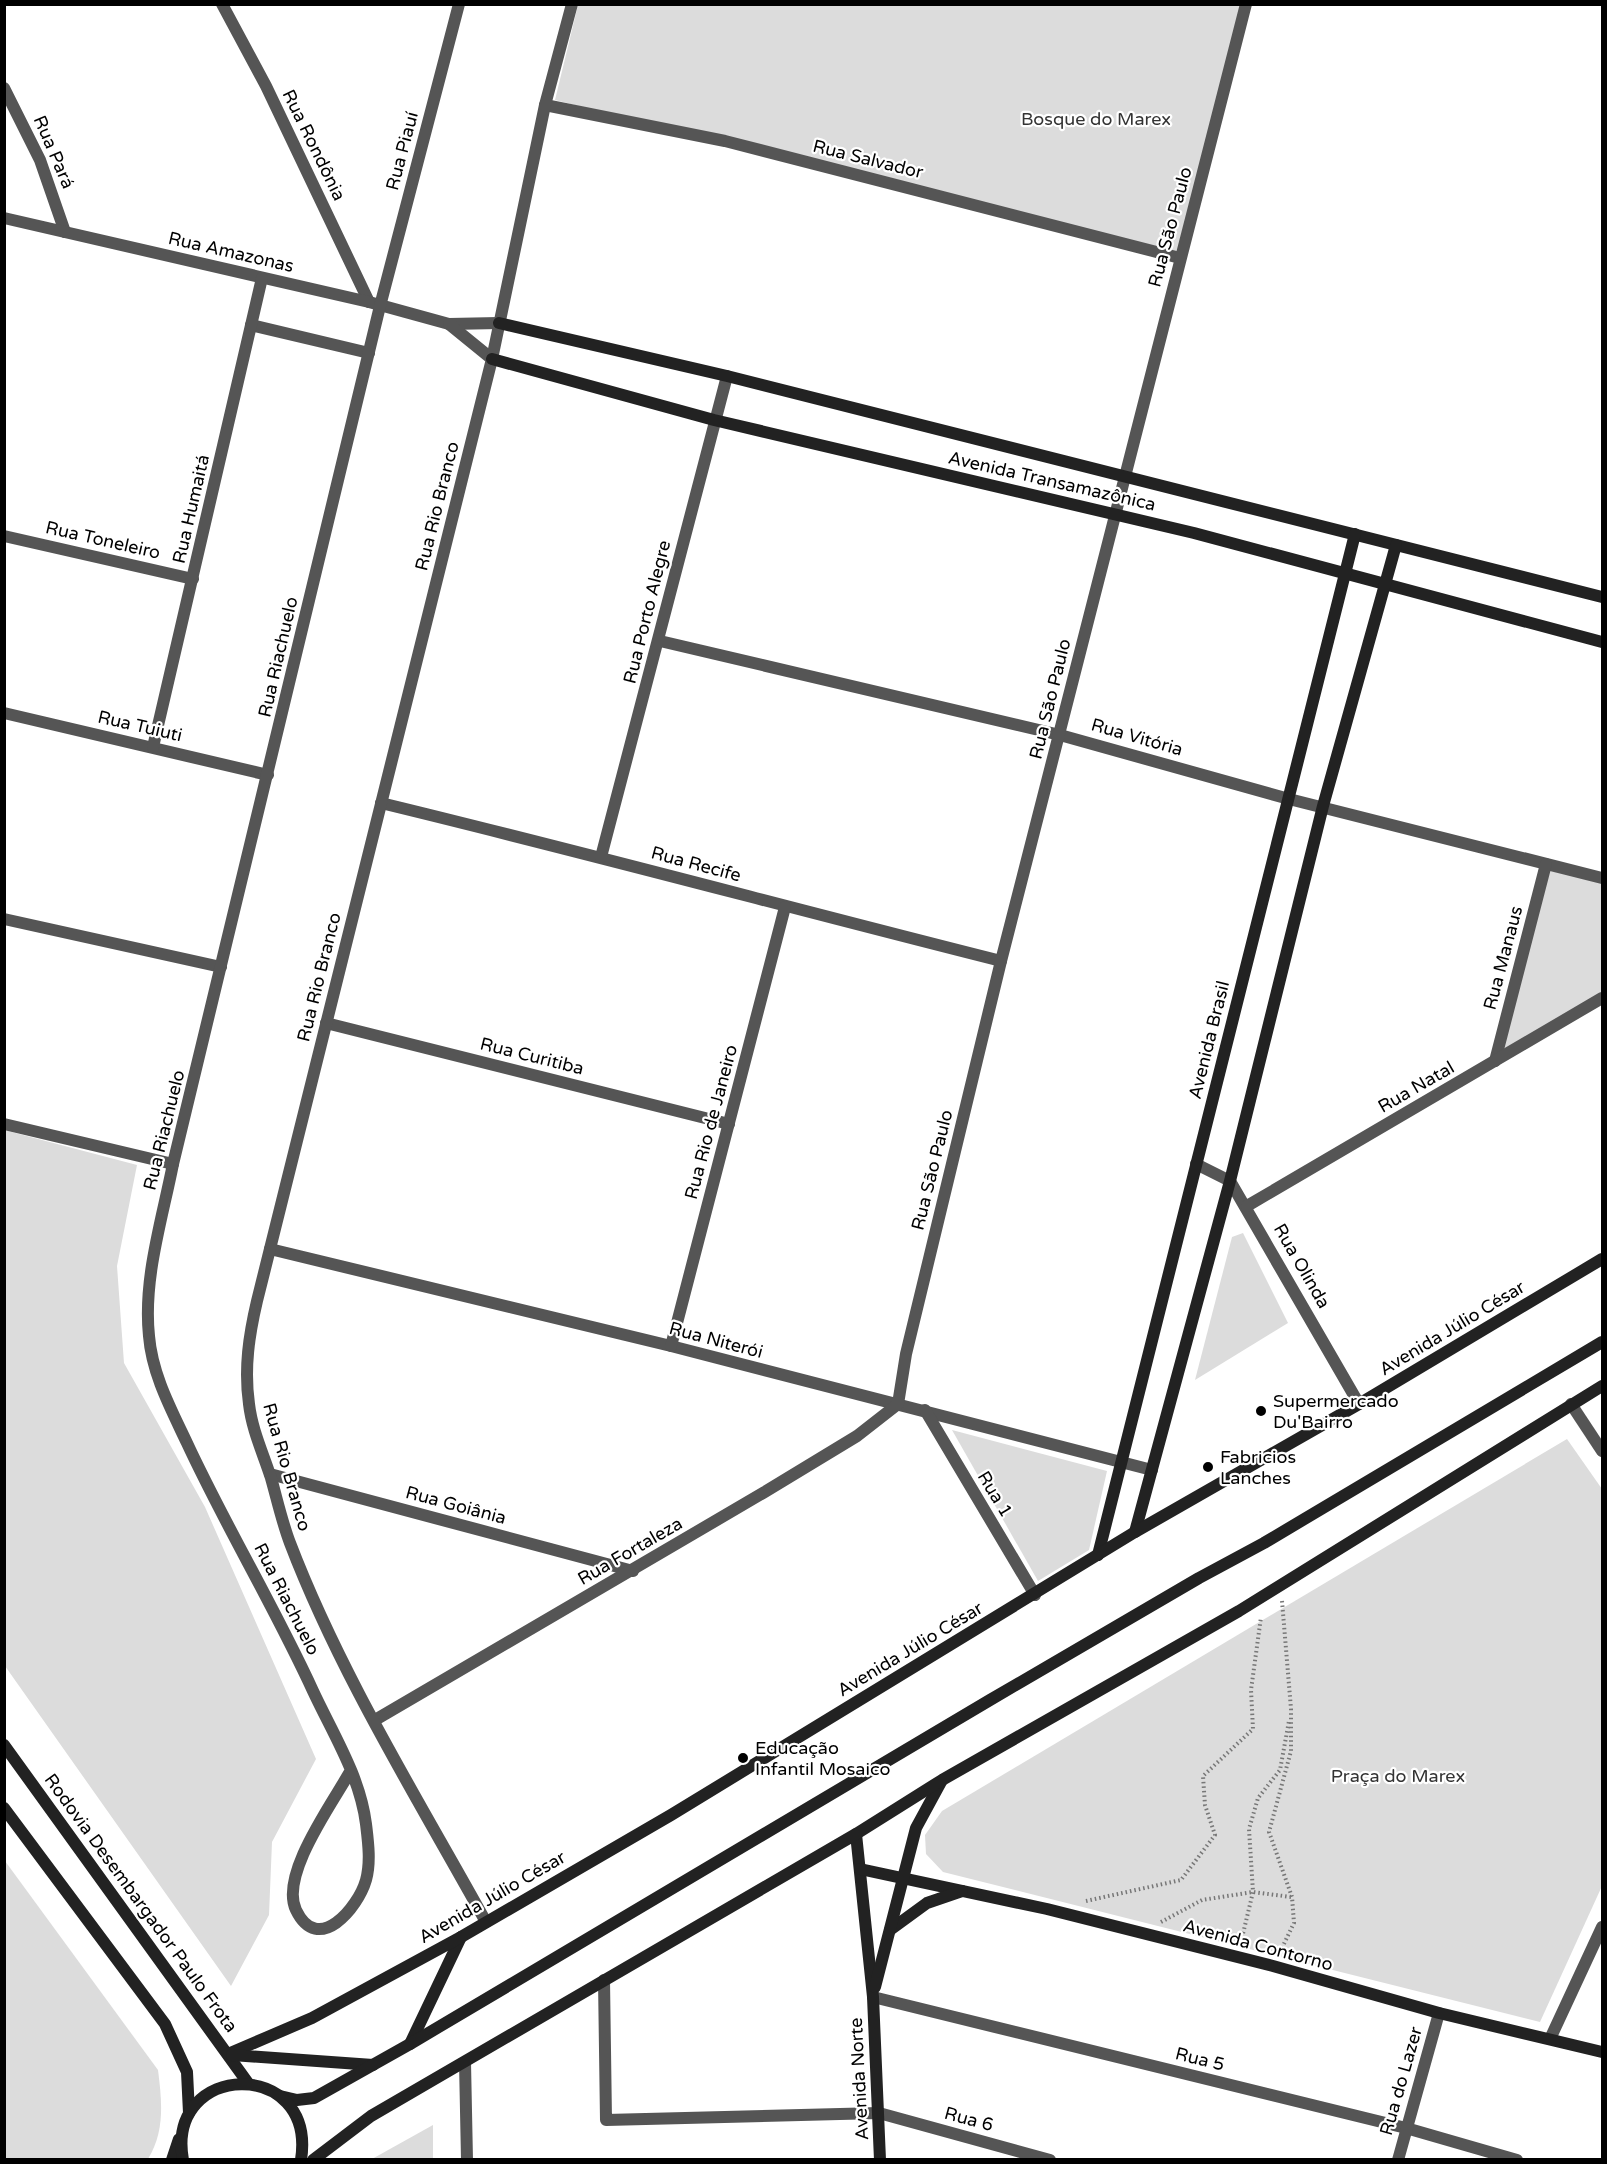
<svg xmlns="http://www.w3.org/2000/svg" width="1607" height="2164" font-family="'Varela Round',sans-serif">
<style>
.green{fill:#dcdcdc}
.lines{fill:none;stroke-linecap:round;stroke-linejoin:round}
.path{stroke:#777;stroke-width:4;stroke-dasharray:1.5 3;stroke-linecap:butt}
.lane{stroke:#555;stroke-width:12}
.street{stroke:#555;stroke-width:12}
.secondary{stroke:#222;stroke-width:12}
.poi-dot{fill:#000;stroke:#fff;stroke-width:2}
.labels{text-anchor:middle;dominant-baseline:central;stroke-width:4.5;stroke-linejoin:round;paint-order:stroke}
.park-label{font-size:18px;fill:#333;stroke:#fff}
.street-label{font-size:18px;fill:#000;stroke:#fff}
.poi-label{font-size:18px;fill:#000;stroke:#fff;text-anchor:start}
</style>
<rect width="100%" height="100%" fill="#fff"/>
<g class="green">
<polygon points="578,5 1246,5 1180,258 555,100"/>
<polygon points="1547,864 1602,878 1602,992 1496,1054"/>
<polygon points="4,1130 137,1165 117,1266 124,1363 205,1507 316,1759 272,1842 269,1915 231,1986 5,1666"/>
<polygon points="1243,1233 1288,1323 1195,1380 1232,1237"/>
<polygon points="952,1430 1107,1471 1089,1550 1038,1581"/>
<polygon points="1567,1439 1602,1489 1602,1886 1540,2022 943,1872 926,1854 925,1835 942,1811"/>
<path d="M5,1861L158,2070C162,2102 165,2131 148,2159H5Z"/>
<polygon points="433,2125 433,2159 372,2159"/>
</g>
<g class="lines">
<g class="path">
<polyline points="1086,1901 1181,1880 1215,1835 1205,1805 1203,1776 1253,1729 1251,1690 1261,1617"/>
<polyline points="1161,1922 1202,1900 1253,1892 1291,1897"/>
<polyline points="1241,1942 1253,1892 1249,1829 1258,1798 1280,1770 1289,1721"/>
<polyline points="1280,1952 1294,1923 1292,1897 1269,1832 1291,1751 1291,1709 1282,1601"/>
</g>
<g class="lane">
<path d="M173,1164C162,1220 143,1279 149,1336C152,1374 171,1409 187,1443C226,1527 274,1606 313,1691C333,1734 360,1776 366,1824C368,1841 371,1862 366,1880C358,1908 318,1956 296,1910C279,1875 334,1801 351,1770"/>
<polyline points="604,1980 606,2120 879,2113"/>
</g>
<g class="street">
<polyline points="222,4 266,86 369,302"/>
<polyline points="4,88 40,160 65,232"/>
<polyline points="545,105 725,141 1180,258"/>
<polyline points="4,218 369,302 449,324 499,323"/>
<polyline points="449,324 492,359"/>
<polyline points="251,325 369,353"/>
<polyline points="4,536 193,579"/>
<polyline points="660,641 1060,735 1289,799 1602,878"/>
<polyline points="4,713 268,775"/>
<polyline points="153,747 262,278"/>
<path d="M381,803C588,853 794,909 1001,961"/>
<polyline points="601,857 727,376"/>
<polyline points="4,919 221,967"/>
<polyline points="326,1023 729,1124"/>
<polyline points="1495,1061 1546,864"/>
<polyline points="4,1124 173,1164 380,306 459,4"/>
<polyline points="1196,1164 1230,1181 1359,1404"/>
<polyline points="1247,1206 1602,998"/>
<polyline points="270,1249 671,1346 1152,1470"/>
<polyline points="671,1346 785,907"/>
<polyline points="1571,1404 1602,1451"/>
<polyline points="925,1410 1035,1595"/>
<polyline points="270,1474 633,1571"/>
<polyline points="375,1720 763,1493 857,1436 898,1404 906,1354 1001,961 1246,4"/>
<path d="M486,1922C418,1799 340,1674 290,1543C282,1522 277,1499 271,1478C263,1453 252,1430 249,1404C244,1368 249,1335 257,1301L492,359L545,105L572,4"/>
<polyline points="873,1997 1406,2128 1517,2160"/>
<polyline points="1550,2039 1602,1927"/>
<polyline points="465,2062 467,2160"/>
<polyline points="879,2113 1050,2160"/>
<polyline points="1398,2160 1439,2013"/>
</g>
<g class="secondary">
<polyline points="499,323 727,376 1602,597"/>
<polyline points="492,359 714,420 1194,533 1602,642"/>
<polyline points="1135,1532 1230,1181 1323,806 1396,545"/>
<polyline points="1098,1555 1355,534"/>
<polyline points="4,1745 248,2083"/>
<polyline points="4,1808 165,2024 187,2072 189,2113"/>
<polyline points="856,1834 873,1997 880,2160"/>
<polyline points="860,1869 1047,1909 1273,1966 1439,2013 1602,2052"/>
<polyline points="890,1930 927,1903 962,1891"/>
<polyline points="875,1987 916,1828 941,1782"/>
<polyline points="410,2044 461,1937"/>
<polyline points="228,2054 312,2018 461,1937 671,1815 1135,1532 1359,1404 1602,1259"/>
<polyline points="232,2055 373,2065"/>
<polyline points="280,2096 297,2100 314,2098 410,2044 990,1700 1199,1578 1264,1543 1602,1342"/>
<polyline points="172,2160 179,2139"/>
<path d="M183,2160C165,2061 317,2057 301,2160"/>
<polyline points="313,2160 371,2116 856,1834 942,1780 1239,1611 1602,1386"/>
</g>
</g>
<g class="poi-dot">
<circle cx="1261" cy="1411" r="6"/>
<circle cx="1208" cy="1467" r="6"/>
<circle cx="743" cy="1758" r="6"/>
</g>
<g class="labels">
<g class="park-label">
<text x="1096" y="119">Bosque do Marex</text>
<text x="1398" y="1776">Praça do Marex</text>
</g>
<g class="street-label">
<text transform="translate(314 145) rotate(64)">Rua Rondônia</text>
<text transform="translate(402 151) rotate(-75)">Rua Piauí</text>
<text transform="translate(54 152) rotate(67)">Rua Pará</text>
<text transform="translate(868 159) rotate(14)">Rua Salvador</text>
<text transform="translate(1170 227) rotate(-75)">Rua São Paulo</text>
<text transform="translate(231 252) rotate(13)">Rua Amazonas</text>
<text transform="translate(1052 481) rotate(13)">Avenida Transamazônica</text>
<text transform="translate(437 506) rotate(-76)">Rua Rio Branco</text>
<text transform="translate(191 509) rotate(-77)">Rua Humaitá</text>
<text transform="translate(103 540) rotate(13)">Rua Toneleiro</text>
<text transform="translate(647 612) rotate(-76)">Rua Porto Alegre</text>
<text transform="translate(278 657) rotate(-77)">Rua Riachuelo</text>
<text transform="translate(1050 699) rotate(-76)">Rua São Paulo</text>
<text transform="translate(140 726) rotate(13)">Rua Tuiuti</text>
<text transform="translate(1137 737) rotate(16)">Rua Vitória</text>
<text transform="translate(696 864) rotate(15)">Rua Recife</text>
<text transform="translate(1503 958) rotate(-75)">Rua Manaus</text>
<text transform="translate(319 977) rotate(-76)">Rua Rio Branco</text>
<text transform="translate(1209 1040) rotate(-76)">Avenida Brasil</text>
<text transform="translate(532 1056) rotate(14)">Rua Curitiba</text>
<text transform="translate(1416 1087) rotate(-30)">Rua Natal</text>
<text transform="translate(711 1122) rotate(-75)">Rua Rio de Janeiro</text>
<text transform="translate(164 1130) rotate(-76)">Rua Riachuelo</text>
<text transform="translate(932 1170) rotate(-76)">Rua São Paulo</text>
<text transform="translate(1302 1266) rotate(60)">Rua Olinda</text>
<text transform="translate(1452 1328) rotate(-31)">Avenida Júlio César</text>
<text transform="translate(716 1340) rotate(15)">Rua Niterói</text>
<text transform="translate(287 1467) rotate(74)">Rua Rio Branco</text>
<text transform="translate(995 1494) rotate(59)">Rua 1</text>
<text transform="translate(456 1505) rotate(15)">Rua Goiânia</text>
<text transform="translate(630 1551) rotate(-30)">Rua Fortaleza</text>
<text transform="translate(287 1599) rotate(63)">Rua Riachuelo</text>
<text transform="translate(910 1649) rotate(-31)">Avenida Júlio César</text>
<text transform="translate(492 1897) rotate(-30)">Avenida Júlio César</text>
<text transform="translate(141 1903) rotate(54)">Rodovia Desembargador Paulo Frota</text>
<text transform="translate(1258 1945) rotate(15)">Avenida Contorno</text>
<text transform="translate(1200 2059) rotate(14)">Rua 5</text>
<text transform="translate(859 2079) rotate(-93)">Avenida Norte</text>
<text transform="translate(1401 2081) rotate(-74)">Rua do Lazer</text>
<text transform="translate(969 2119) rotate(15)">Rua 6</text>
</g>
<g class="poi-label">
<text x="1273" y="1401">Supermercado<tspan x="1273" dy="21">Du'Bairro</tspan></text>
<text x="1220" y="1457">Fabricios<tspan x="1220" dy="21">Lanches</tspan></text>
<text x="755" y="1748">Educação<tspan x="755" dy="21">Infantil Mosaico</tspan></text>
</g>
</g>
<rect width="1607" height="2164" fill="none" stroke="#000000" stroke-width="12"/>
</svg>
